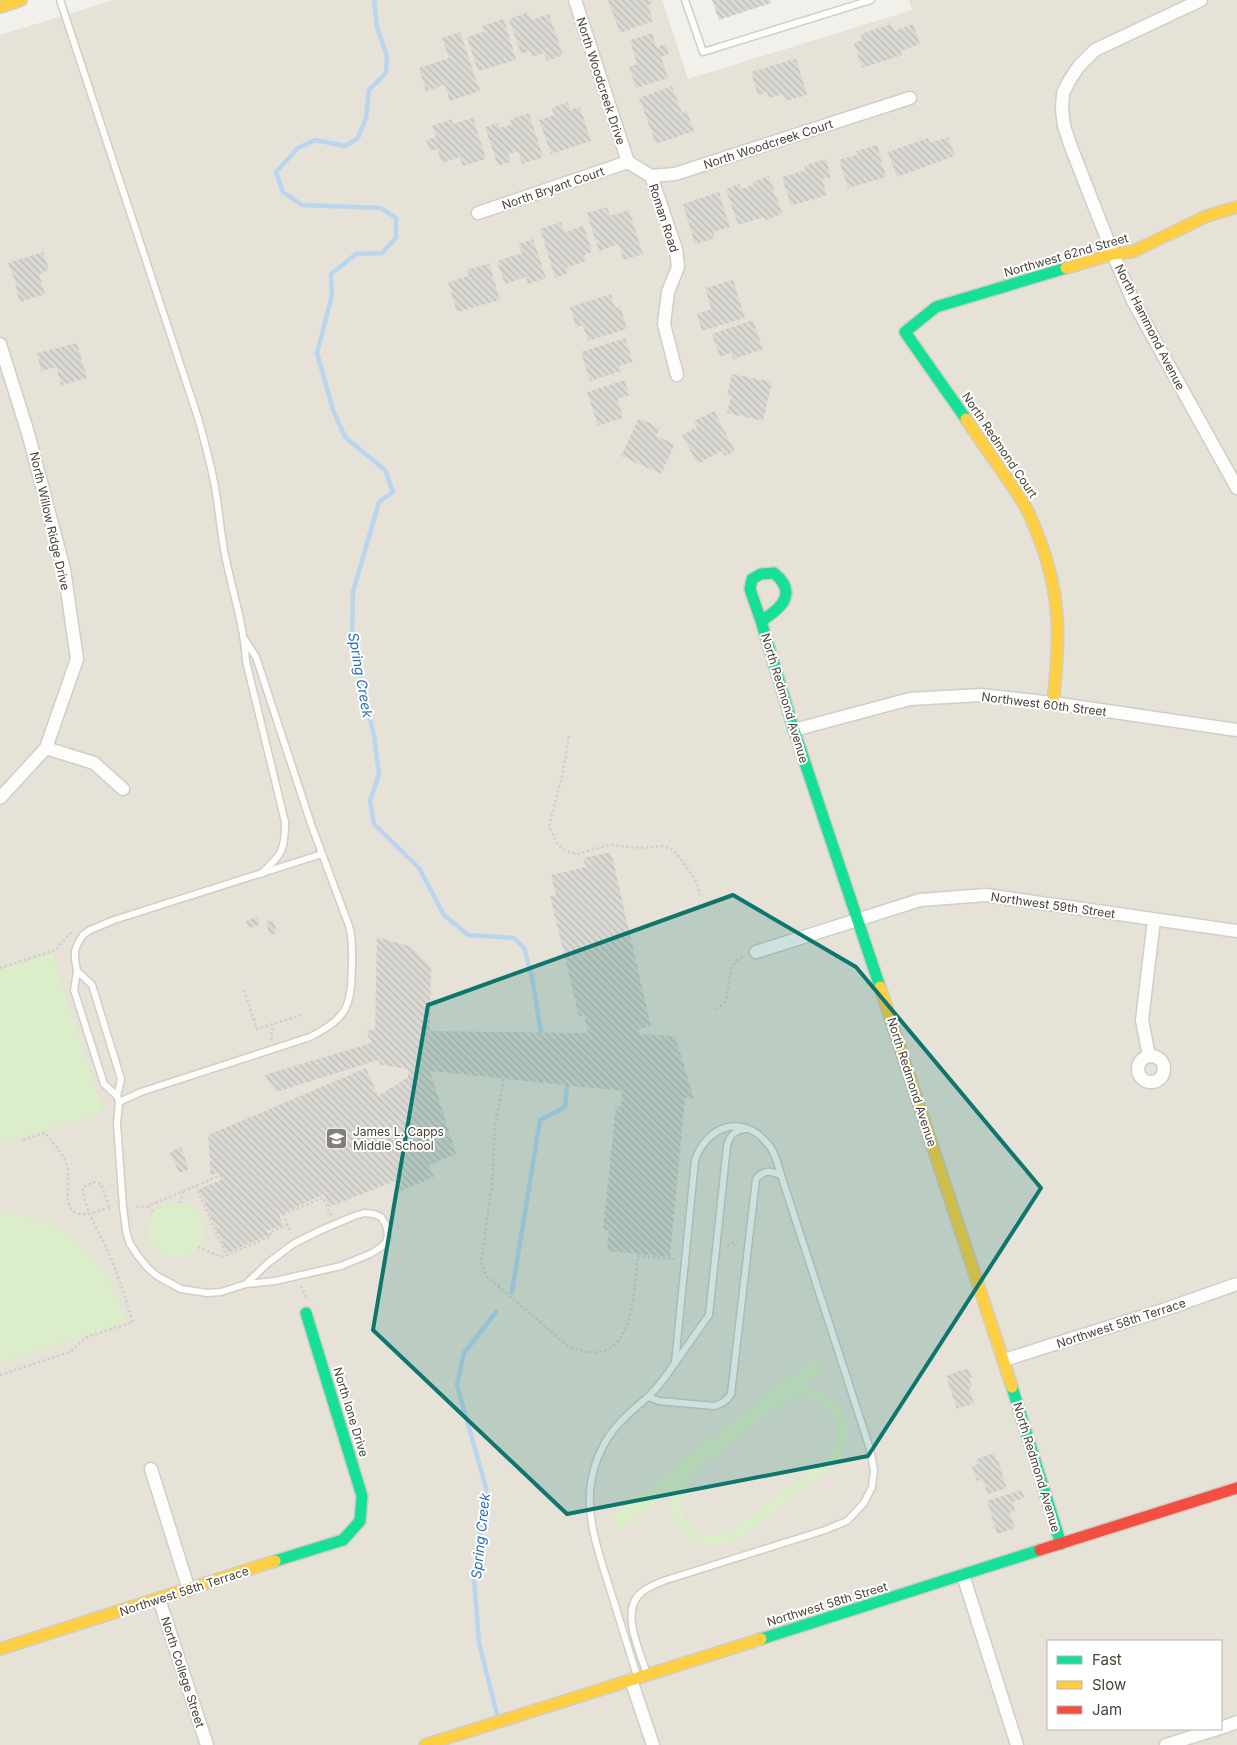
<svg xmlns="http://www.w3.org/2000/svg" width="1237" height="1745" font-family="Inter,sans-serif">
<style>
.residential{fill:#e6e2d7;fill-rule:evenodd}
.grass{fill:#dcedc9;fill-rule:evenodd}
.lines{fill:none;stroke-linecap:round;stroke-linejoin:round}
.stream{stroke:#b9d5f0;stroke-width:4.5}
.building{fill:url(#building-back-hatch)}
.lane-casing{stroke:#cfcec7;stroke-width:9}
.street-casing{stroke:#cfcec7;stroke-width:15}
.fast-casing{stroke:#d1cec1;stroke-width:14}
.slow-casing{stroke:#d1cec1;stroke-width:14}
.jam-casing{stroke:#d1cec1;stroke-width:14}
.path{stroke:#d2cfcb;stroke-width:2.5;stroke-dasharray:2.5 2.5;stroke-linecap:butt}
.lane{stroke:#fdfdfc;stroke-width:6}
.street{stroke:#fdfdfc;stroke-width:12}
.fast{stroke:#16e098;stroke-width:11}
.slow{stroke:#ffcf43;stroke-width:11}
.jam{stroke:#f24e42;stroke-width:11}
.marked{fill:#0f766e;fill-opacity:0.2;stroke:#0f766e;stroke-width:4;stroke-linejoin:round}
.labels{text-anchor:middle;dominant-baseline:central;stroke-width:4;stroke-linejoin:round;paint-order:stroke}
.street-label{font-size:12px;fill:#484336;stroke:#fff}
.poi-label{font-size:12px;fill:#484336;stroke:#fff;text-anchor:start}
.water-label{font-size:14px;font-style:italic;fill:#2a6fb9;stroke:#fff}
</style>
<defs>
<pattern id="building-back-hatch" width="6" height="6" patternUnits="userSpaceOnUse" patternTransform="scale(1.25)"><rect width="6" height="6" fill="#dbd9d3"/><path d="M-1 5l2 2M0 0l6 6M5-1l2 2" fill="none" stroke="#bdbbb6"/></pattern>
</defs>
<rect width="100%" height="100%" fill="#f1f0ea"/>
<path class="residential" d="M114,0H662L688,79L912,10L909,0H1237V1745H0V35ZM1048,1641H1221V1729H1048Z"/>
<g class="grass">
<polygon points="52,953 103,1112 0,1144 0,969"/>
<circle cx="176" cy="1230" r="28"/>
<path d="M0,1213C70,1218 106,1259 127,1322L0,1364Z"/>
<path d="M815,1358L824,1370L804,1386C820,1388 836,1397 843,1412C849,1425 849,1441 842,1453C835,1468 818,1477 806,1487C785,1503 764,1520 743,1536C704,1562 667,1534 670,1491L620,1530L610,1518ZM798,1397C834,1395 849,1434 825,1459L730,1532C688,1547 661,1499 696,1470L782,1403Z"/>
</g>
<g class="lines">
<g class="stream">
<polyline points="374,0 377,27 387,56 386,73 369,90 366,118 358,138 345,146 315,140 298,148 276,172 283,192 302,205 381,208 396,218 396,238 382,253 356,254 331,274 332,295 317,353 333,410 345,437 385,470 393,492 379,502 353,592 352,637 374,736 379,774 370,801 374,824 419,868 444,915 468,935 514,938 524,948 532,977 541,1032"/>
<polyline points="512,1292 540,1120 565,1107 567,1086"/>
<polyline points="496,1312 464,1353 457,1385 486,1488 474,1579 479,1643 497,1714"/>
</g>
</g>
<g class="building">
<polygon points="608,0 652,0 653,3 648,5 653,21 620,33"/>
<polygon points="712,0 770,0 771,3 719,20"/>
<polygon points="528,12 531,20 549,14 563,55 547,61 544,53 532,57 530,51 521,54 509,19"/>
<polygon points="504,19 516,60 478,71 467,37 484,32 482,26"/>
<polygon points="891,24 894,31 913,24 920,44 900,51 902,55 862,68 854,43 862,40 861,34"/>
<polygon points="460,32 480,91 450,101 445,85 426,91 419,68 449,58 442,38"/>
<polygon points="652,33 656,47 666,44 669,54 661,57 668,78 636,88 629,67 637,64 630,40"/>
<polygon points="796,59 807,95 785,101 783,94 769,98 767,92 758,95 751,72"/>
<polygon points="672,86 682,113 687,111 694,131 656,144 639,98"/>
<polygon points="568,102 570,110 580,107 591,141 551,154 539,120 554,115 552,108"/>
<polygon points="529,113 543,157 522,164 518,151 508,155 511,162 498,166 485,127 498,123 500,128 512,124 510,119"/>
<polygon points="473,118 486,159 463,166 460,157 442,163 437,149 430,151 426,140 436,137 432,126 452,119 453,124"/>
<polygon points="948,137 955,156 897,177 888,152 928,138 930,143"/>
<polygon points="877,145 886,177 848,188 839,160 858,154 856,151"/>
<polygon points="826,159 831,177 822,179 827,195 791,206 782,177 806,170 804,166"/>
<polygon points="769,176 782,214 766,220 764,217 738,225 726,189 740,184 741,189 754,185 753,182"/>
<polygon points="719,192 730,227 713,232 715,238 695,244 683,204"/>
<polygon points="607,207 610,216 629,210 643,254 624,260 619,244 599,251 587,213"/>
<polygon points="561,222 564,232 584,226 592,252 584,255 586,261 566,268 567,274 555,278 540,229"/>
<polygon points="533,239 546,278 528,284 526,277 505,284 497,261 522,253 518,244"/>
<polygon points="43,252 49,270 39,274 45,294 20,302 15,287 17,286 8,263"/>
<polygon points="489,263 500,300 457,312 448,282 469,276 467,270"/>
<polygon points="733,280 745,318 702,331 697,314 711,309 705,288"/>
<polygon points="611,294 615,308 620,306 627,329 588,341 583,325 576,328 570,307"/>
<polygon points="753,320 763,349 733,359 731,353 720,357 712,334"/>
<polygon points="625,338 633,362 619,366 621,371 590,381 581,352"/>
<polygon points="77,343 87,378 61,385 56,367 41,371 37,353"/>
<polygon points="732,374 772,382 763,421 727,413 731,397 727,396"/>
<polygon points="625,380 629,395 618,399 623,418 598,426 587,392"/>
<polygon points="714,411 735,451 725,456 722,451 698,464 682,435 697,427 694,421"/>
<polygon points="639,418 660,428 656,436 675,444 661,474 621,456"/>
<polygon points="611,852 651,1026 639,1029 640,1034 675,1036 694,1099 685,1098 670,1257 607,1251 609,1230 603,1230 616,1106 621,1107 622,1091 430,1071 456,1154 429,1165 434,1177 399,1192 395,1181 329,1207 324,1194 279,1215 283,1225 267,1231 269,1235 227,1253 199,1189 221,1180 217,1173 211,1175 208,1135 366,1068 378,1096 408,1077 408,1069 381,1065 378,1060 276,1092 265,1075 371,1043 366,1030 375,1030 377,937 412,947 431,968 430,1031 588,1033 584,1015 579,1017 550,896 556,895 551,875 586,867 583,858"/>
<polygon points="257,917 259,925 248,928 246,921"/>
<polygon points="273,920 277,933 270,935 266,922"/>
<polygon points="181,1147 189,1169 179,1173 170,1152"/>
<polygon points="968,1368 972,1378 969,1379 972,1387 969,1389 974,1403 957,1409 946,1376"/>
<polygon points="994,1453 997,1461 998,1460 1006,1488 988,1494 982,1479 977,1481 972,1466 978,1464 976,1459"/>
<polygon points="1022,1490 1024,1498 1012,1502 1015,1511 1010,1512 1015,1528 997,1534 987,1501"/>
</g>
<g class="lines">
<defs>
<g id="lane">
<path d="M60,0L198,418C204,440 210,461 214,482C219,506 220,531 225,555C232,590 244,625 246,661L285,822C285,851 282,854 261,874"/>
<polyline points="685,0 703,52 871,0"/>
<polyline points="77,971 92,985 121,1079 117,1096 119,1102 117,1124 123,1207 126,1231 130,1244 138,1256 148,1268 157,1276 181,1289 207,1293 221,1292 246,1284 275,1281 341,1266 370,1254 380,1248 386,1242 388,1235 386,1225 381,1217 374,1214 364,1213 354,1216 319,1231 293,1244 268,1263 246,1284"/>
<polyline points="117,1096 104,1084 74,990 77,971 75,959 75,951 78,943 83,935 90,930 114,920 322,854"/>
<path d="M119,1102L141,1092L310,1037C348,1018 351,1006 352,965C352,952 353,939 349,926L311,824L256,657L245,640"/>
<path d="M675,1363L709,1315L727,1146C729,1136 736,1129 747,1129"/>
<path d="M648,1397L659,1401L714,1406C722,1404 727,1401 731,1394L756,1179C764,1169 771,1171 781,1175"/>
<path d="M637,1676C628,1647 619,1618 610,1589C593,1535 575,1489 609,1436C620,1420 634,1409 649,1396C659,1386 667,1375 675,1363L695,1160C707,1126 742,1113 767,1143C775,1151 778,1165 781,1175L870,1449L874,1470L872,1487L864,1503L847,1521L825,1530L663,1581C656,1584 648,1587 642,1592C619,1609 640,1652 647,1674"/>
</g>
<g id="street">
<polyline points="575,0 628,162"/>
<polyline points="1201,0 1095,50 1079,66 1069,81 1063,93 1062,109 1064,126 1071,147 1113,254 1133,301 1237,488"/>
<polyline points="628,162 651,176 675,174 910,98"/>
<polyline points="651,176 676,249 678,267 668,292 664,324 677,375"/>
<polyline points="478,213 628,162"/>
<polyline points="0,344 28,433 64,569 77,659 46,748 0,798"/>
<polyline points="794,730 910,699 981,695 1053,703 1237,730"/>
<polyline points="46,748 94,763 123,789"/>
<polyline points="756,952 920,900 986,895 1237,931"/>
<polyline points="1149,1056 1142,1020 1154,920"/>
<circle cx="1151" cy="1069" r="13"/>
<polyline points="1004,1360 1163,1310 1237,1284"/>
<polyline points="151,1469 189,1590"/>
<polyline points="963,1575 1017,1745"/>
<polyline points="159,1599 207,1745"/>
<polyline points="631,1680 653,1745"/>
<polyline points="1221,1728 1237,1722"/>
<polyline points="1166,1745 1217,1729"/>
</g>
<g id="fast">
<polyline points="966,419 905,332 936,307 1066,268"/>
<path d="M761,621L750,589L752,579L761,574L774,573C798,593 782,608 761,621L794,730L880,987"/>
<polyline points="1012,1387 1061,1544"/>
<polyline points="275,1561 343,1540 360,1521 362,1496 306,1313"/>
<polyline points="761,1639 1040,1550"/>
</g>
<g id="slow">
<polyline points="0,7 21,0"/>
<polyline points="1066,268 1113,254 1132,252 1207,216 1237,207"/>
<path d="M966,419C984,446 1004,473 1022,501C1029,511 1033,524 1038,535C1062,595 1060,640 1053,703"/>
<polyline points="880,987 1012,1387"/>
<polyline points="0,1649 275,1561"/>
<polyline points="425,1745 761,1639"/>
</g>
<polyline id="jam" points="1040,1550 1237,1488"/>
</defs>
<use href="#lane" class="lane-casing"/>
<use href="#street" class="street-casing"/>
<use href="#fast" class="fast-casing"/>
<use href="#slow" class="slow-casing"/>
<use href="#jam" class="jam-casing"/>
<g class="path">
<polyline points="569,736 563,772 549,826 558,845 566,851 577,854 610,845 641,848 663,846 673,850 681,859 696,881 700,895"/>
<polyline points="0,968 56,950 69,934 73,932"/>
<polyline points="244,990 257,1029 304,1014"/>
<path d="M716,1009L724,1004L726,1000C731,984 726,961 745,956"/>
<polyline points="271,1040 273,1024"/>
<path d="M504,1079L495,1125L492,1184L481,1261L486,1276L568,1346C634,1375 633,1298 638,1256L675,1259"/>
<path d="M23,1140L45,1133C53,1143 63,1153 67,1166C72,1180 59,1210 80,1214C89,1216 101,1209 110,1208"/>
<polyline points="196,1186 226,1255"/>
<polyline points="179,1203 184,1192"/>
<polyline points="148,1206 154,1213"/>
<polyline points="136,1207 148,1206 219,1176"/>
<polyline points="283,1214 323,1198 331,1216"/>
<polyline points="283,1214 291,1233"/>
<polyline points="727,1245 738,1241"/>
<polyline points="198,1247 222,1257 271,1236 270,1232 287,1225"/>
<polyline points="301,1286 306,1297"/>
<path d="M0,1375L70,1352L87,1337L133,1322C126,1300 119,1278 110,1256C103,1239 82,1205 83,1188L93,1182L101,1184L110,1208"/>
</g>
<use href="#lane" class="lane"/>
<use href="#street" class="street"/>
<use href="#fast" class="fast"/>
<use href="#slow" class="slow"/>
<use href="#jam" class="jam"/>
</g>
<path class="marked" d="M733,895L856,967L1041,1188L868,1456L567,1514L373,1330L428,1005Z"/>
<defs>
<symbol id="school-square" viewBox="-11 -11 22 22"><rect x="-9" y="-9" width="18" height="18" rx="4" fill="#838075" stroke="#fff"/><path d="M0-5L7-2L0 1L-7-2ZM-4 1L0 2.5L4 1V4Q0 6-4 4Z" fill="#fff"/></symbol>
</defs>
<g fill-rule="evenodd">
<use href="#school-square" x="324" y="1126" width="25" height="25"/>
</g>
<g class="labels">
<g class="street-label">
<text transform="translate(601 81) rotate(72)">North Woodcreek Drive</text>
<text transform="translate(768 144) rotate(-18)">North Woodcreek Court</text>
<text transform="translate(553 188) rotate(-19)">North Bryant Court</text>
<text transform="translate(664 218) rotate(72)">Roman Road</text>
<text transform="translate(1066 255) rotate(-16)">Northwest 62nd Street</text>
<text transform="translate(1150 327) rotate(63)">North Hammond Avenue</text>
<text transform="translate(1000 445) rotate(56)">North Redmond Court</text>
<text transform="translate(50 521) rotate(77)">North Willow Ridge Drive</text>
<text transform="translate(785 698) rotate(73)">North Redmond Avenue</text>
<text transform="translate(1044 704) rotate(7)">Northwest 60th Street</text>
<text transform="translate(1053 905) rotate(8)">Northwest 59th Street</text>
<text transform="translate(912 1082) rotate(72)">North Redmond Avenue</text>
<text transform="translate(1121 1323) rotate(-18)">Northwest 58th Terrace</text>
<text transform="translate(351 1412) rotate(73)">North Ione Drive</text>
<text transform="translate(1037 1467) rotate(73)">North Redmond Avenue</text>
<text transform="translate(184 1591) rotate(-18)">Northwest 58th Terrace</text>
<text transform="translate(827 1604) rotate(-17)">Northwest 58th Street</text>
<text transform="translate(183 1672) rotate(72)">North College Street</text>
</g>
<g class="poi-label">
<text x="353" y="1131">James L. Capps<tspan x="353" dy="14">Middle School</tspan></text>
</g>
<g class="water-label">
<text transform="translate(361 675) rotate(80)">Spring Creek</text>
<text transform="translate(480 1536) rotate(-84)">Spring Creek</text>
</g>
</g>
<rect x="1047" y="1640" width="175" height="90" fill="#ffffff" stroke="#b6b4af"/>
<rect x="1057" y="1656" width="25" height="8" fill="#16e098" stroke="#b6b4af"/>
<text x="1092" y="1665" font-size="15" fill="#484336">Fast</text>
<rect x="1057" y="1681" width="25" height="8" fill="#ffcf43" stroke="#b6b4af"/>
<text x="1092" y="1690" font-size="15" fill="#484336">Slow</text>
<rect x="1057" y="1706" width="25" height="8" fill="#f24e42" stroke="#b6b4af"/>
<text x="1092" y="1715" font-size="15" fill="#484336">Jam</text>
</svg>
